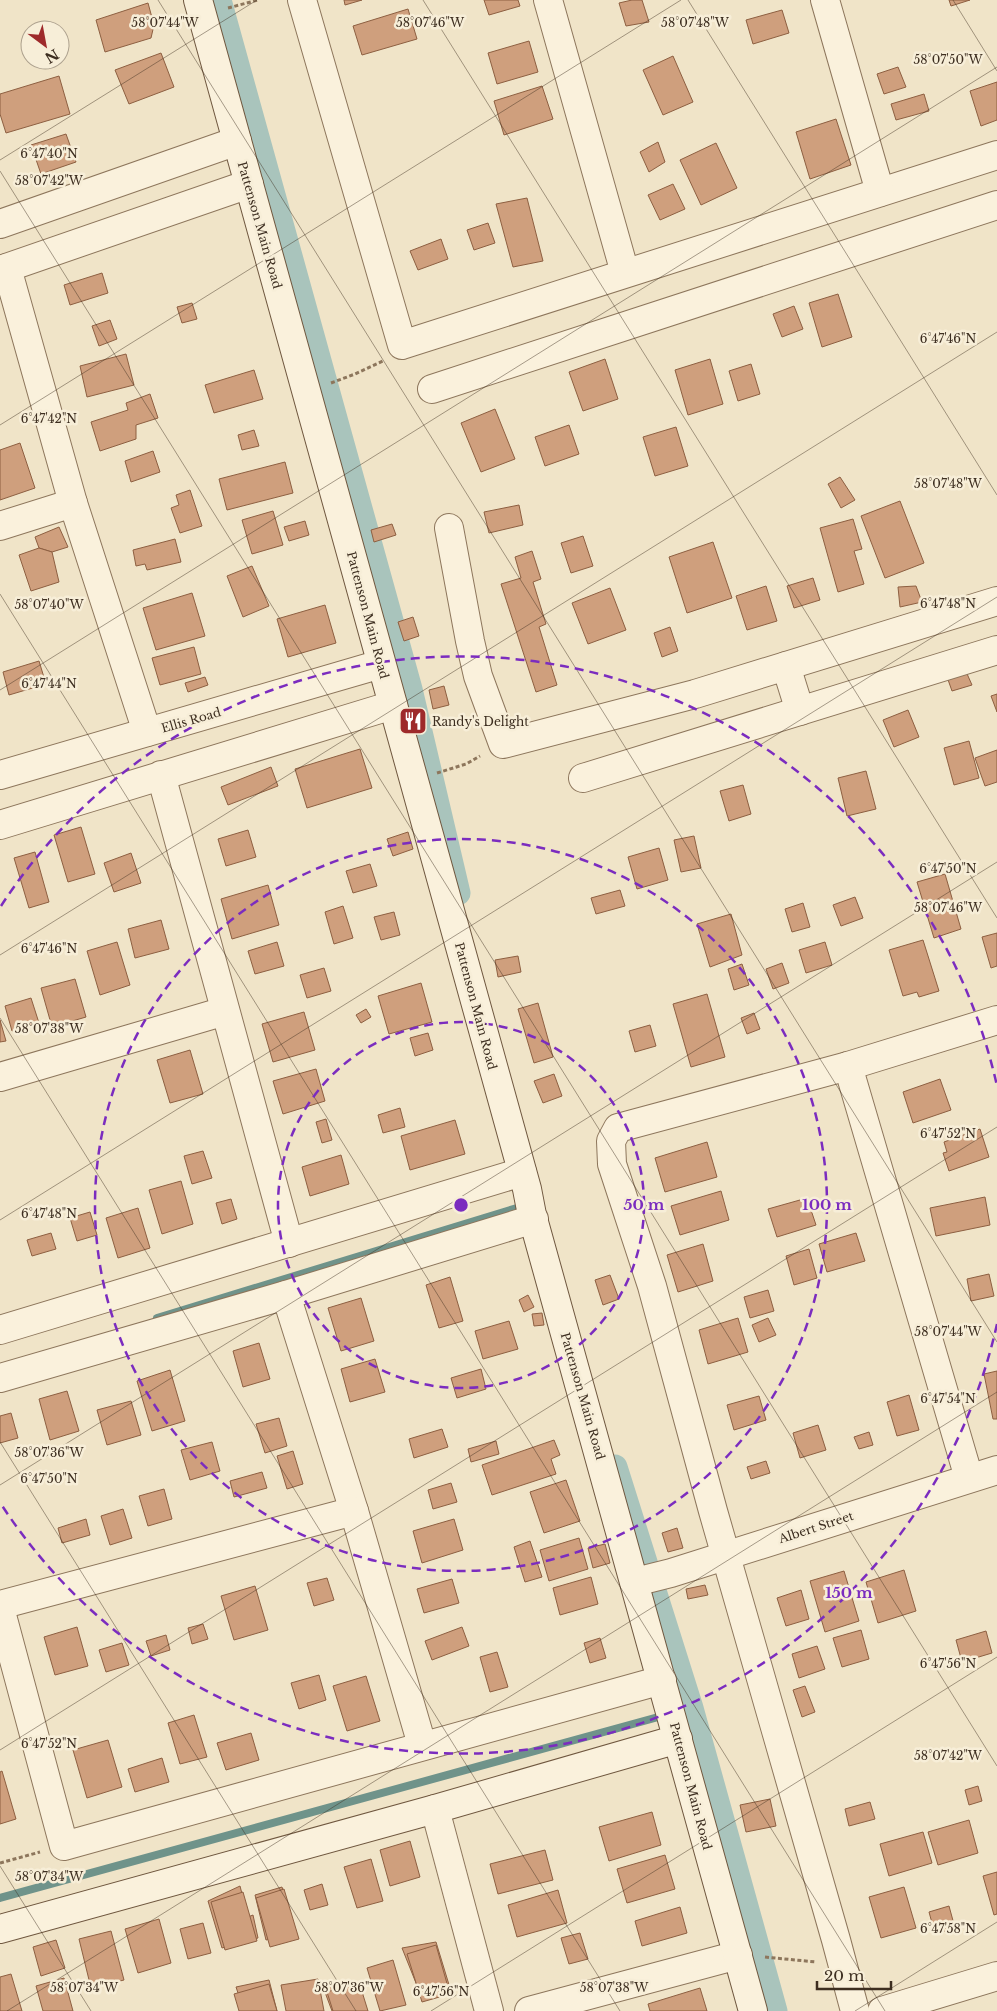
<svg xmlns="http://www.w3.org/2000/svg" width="997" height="2011" font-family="'Libre Baskerville',serif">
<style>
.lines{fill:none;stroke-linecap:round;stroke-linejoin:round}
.stream{stroke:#6f938a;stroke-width:8}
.canal{stroke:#a9c4bc;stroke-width:25}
.building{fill:#cf9f7d;stroke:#8d5f41}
.street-casing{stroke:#8d765c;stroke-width:30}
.secondary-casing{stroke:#6f573f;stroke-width:30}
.path{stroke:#8d765c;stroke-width:3;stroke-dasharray:4 2.5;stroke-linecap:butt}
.street{stroke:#faf1dc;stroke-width:28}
.secondary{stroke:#faf1dc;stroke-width:28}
.ticks{fill:none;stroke:#3d2e20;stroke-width:1;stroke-opacity:0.45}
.ring{fill:none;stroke:#7b2cbf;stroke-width:2.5;stroke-dasharray:9 6}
.labels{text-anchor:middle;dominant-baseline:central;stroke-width:5;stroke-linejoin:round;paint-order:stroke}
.street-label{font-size:12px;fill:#3d2e20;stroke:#f7eed8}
.poi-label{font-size:12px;fill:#3d2e20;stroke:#f7eed8;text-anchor:start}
.ticks-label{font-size:12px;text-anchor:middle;fill:#3d2e20;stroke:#f7eed8;stroke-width:5;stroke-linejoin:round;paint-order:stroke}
.centre{fill:#7b2cbf;stroke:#f7eed8;stroke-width:2.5}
.ring-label{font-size:15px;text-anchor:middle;font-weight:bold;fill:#7b2cbf;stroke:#f7eed8;stroke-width:5;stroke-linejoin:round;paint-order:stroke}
</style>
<rect width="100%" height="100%" fill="#f0e4c8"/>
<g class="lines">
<g class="stream">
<polyline points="252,179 267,174"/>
<polyline points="395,694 410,689"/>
<polyline points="157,1318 527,1205"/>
<polyline points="0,1898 691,1708"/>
</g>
<g class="canal">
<polyline points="219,0 410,689 458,893"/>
<polyline points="615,1467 691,1708 775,2011"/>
</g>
</g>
<g class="building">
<polygon points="344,0 362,0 345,5"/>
<polygon points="484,0 518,0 520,6 489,15"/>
<polygon points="632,0 642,0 649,22 626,26 619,3"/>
<polygon points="949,0 970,0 951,6"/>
<polygon points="148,3 154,25 151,38 105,52 96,20"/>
<polygon points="408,9 417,39 362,55 353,26"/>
<polygon points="782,10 789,33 753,44 746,20"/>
<polygon points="529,41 538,72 497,84 488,53"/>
<polygon points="161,53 174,87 129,104 115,70"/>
<polygon points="673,56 693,102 663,115 643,70"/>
<polygon points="898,67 906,87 884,94 877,74"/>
<polygon points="59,76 70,114 6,133 0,114 0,94"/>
<polygon points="997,82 997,120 981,126 970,91"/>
<polygon points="542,86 553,119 504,135 494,101"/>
<polygon points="924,94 929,111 896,120 891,104"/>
<polygon points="836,119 851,165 810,179 796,132"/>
<polygon points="66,134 76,162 41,174 31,145"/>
<polygon points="658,142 665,162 649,172 640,152"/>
<polygon points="716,143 737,188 701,205 680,160"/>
<polygon points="673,184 685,209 660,220 648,195"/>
<polygon points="527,198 543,261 513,267 496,204"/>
<polygon points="488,223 495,243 474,250 467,230"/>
<polygon points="441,239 448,259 418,270 410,251"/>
<polygon points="102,273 108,293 70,305 64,285"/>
<polygon points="838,294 852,337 822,347 809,303"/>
<polygon points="192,303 197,319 182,323 177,307"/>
<polygon points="794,306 803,329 782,337 773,314"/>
<polygon points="110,320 117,339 99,346 92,326"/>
<polygon points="126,354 134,385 87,397 80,366"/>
<polygon points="605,359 618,399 583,411 569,372"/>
<polygon points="710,359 723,404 688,415 675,370"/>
<polygon points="751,364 760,394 738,401 729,371"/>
<polygon points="254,370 263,399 214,413 205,385"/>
<polygon points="150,394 158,418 136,425 136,439 100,451 91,422 128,410 126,403"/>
<polygon points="495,409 515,459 481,472 461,423"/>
<polygon points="569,425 579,454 545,466 535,437"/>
<polygon points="676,427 688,466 655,476 643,437"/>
<polygon points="254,430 259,446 242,450 238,435"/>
<polygon points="20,443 35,488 0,500 0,450"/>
<polygon points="153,451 160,472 131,482 125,461"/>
<polygon points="285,462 293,493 227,510 219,479"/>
<polygon points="840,477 855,500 841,508 828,484"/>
<polygon points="190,490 202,526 180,533 171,508 179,505 176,495"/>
<polygon points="900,501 924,563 885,578 861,516"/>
<polygon points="519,505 523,525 489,533 484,512"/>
<polygon points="273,511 283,545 252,554 242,520"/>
<polygon points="853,519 862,549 854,551 864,584 838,592 820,528"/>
<polygon points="305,521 309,535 289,541 284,527"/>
<polygon points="392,524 396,535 374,542 371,530"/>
<polygon points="59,527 68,547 52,552 39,548 35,537"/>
<polygon points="583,536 593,566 571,573 561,543"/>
<polygon points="175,539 181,562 147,570 145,564 136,566 133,550"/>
<polygon points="713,542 732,598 687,613 669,557"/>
<polygon points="39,548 52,552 59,582 31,591 19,555"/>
<polygon points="532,551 541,579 533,582 546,624 539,627 557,685 536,692 501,584 521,578 515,557"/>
<polygon points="252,566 269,606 243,617 227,576"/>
<polygon points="813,578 820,600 794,608 787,586"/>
<polygon points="766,586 777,621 747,630 736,596"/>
<polygon points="916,586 922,602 900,607 898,587"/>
<polygon points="610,588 626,630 588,644 572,603"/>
<polygon points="192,593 205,636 156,650 143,608"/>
<polygon points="325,605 336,643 288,657 277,619"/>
<polygon points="413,617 419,636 404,641 398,622"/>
<polygon points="670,627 678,651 662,657 654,633"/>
<polygon points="194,647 201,674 160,685 152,658"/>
<polygon points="39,661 46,684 9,695 3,672"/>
<polygon points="964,667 972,685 952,691 946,674"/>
<polygon points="205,677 208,685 188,692 185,683"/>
<polygon points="444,686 449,705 433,709 429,690"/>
<polygon points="997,694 997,712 991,696"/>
<polygon points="908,710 919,737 894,747 883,720"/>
<polygon points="969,741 979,778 954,785 944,748"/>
<polygon points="360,749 372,788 307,808 295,769"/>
<polygon points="997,750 997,782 985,786 975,758"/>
<polygon points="271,767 278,786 228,805 221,787"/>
<polygon points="866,771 876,809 847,816 838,778"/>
<polygon points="743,785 751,814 729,821 720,791"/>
<polygon points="81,827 95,874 68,882 54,835"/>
<polygon points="248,830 256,857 226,866 218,839"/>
<polygon points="408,832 413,849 393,856 387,839"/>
<polygon points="694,836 701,868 681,872 674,840"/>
<polygon points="659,848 668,880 637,889 628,857"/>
<polygon points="35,852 49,902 29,908 14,858"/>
<polygon points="131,853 141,883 114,892 104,863"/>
<polygon points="370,864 377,886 353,893 346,871"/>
<polygon points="945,874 961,929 934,938 917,882"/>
<polygon points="268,885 279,925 232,939 221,899"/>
<polygon points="620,890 625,906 596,914 591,898"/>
<polygon points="855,897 863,918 841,926 833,905"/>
<polygon points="803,903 810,927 792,932 785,909"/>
<polygon points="343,906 353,938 334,944 325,912"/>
<polygon points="394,912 400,935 381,940 374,917"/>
<polygon points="731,914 742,955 710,967 697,924"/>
<polygon points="161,920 169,949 135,958 128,929"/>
<polygon points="997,933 997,966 991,968 982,937"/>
<polygon points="923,940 939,991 919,997 917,992 903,996 889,950"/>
<polygon points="117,942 130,985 100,995 87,951"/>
<polygon points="277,942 284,966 255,974 248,951"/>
<polygon points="825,942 832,965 806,973 799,950"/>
<polygon points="518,956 521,972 498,977 495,960"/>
<polygon points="782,963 789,983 773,989 766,969"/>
<polygon points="742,964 749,985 734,990 728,969"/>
<polygon points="324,968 331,991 307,998 300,975"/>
<polygon points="75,979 86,1017 52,1027 41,988"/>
<polygon points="421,983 432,1022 389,1034 378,996"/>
<polygon points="707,994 725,1057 691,1067 673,1004"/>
<polygon points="31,998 39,1023 12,1031 5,1006"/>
<polygon points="538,1003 553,1057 534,1063 518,1009"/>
<polygon points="366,1009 371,1017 361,1023 356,1015"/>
<polygon points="304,1012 315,1050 273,1062 262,1024"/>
<polygon points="754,1013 760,1029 747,1034 741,1018"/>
<polygon points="0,1020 6,1041 0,1042"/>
<polygon points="650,1025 656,1046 635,1052 629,1031"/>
<polygon points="428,1033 433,1050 415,1056 410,1038"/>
<polygon points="190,1050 203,1094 170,1103 157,1060"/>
<polygon points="316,1069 325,1101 283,1114 273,1081"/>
<polygon points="554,1074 562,1096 543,1103 534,1081"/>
<polygon points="940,1079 951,1110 913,1123 903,1092"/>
<polygon points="400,1108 405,1127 383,1133 378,1115"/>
<polygon points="326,1119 332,1140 322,1143 316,1122"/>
<polygon points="455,1120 465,1154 410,1170 401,1136"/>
<polygon points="980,1129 989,1157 949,1171 943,1153 947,1152 944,1142"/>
<polygon points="707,1142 717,1177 665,1192 655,1158"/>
<polygon points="203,1151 212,1178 192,1184 184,1156"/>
<polygon points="341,1155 349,1184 310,1196 302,1167"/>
<polygon points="181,1181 193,1224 162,1234 149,1190"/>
<polygon points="721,1191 729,1220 680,1235 671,1206"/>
<polygon points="985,1197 990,1225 936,1236 930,1208"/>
<polygon points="807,1198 816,1225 777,1237 768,1209"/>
<polygon points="231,1199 237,1219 222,1224 216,1203"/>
<polygon points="138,1208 150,1248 118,1258 106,1218"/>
<polygon points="90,1212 97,1235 77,1241 70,1218"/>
<polygon points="51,1233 56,1249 32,1256 27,1240"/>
<polygon points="856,1233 865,1261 827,1272 819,1244"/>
<polygon points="703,1244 713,1281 678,1292 667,1255"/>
<polygon points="809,1249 817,1278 794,1285 786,1256"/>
<polygon points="989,1274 994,1296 971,1301 967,1279"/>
<polygon points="610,1275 619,1299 603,1305 595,1280"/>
<polygon points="450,1277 463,1321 439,1328 426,1285"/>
<polygon points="768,1290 774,1311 750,1318 744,1297"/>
<polygon points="528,1295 534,1307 524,1312 519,1300"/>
<polygon points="361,1298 374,1341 341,1351 328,1308"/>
<polygon points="542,1313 544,1325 534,1326 532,1314"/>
<polygon points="738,1318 748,1352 708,1364 699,1330"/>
<polygon points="768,1318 776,1335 759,1342 752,1325"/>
<polygon points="509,1321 518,1349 483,1359 475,1331"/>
<polygon points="259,1343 270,1379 243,1387 233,1351"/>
<polygon points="375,1359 385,1392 350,1402 341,1369"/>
<polygon points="481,1369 486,1389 457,1398 451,1378"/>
<polygon points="170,1370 185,1421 152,1431 137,1381"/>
<polygon points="997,1371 997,1419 993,1419 984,1374"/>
<polygon points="67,1391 79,1431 50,1440 39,1399"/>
<polygon points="909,1395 919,1430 897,1436 887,1402"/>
<polygon points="759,1396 766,1420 734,1430 727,1405"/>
<polygon points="131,1401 141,1435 107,1445 97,1410"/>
<polygon points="11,1413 18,1438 0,1443 0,1416"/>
<polygon points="279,1418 287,1446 265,1453 256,1424"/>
<polygon points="818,1425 826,1450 800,1458 793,1433"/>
<polygon points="442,1429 448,1447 414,1458 409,1439"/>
<polygon points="869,1432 873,1445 859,1449 854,1437"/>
<polygon points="554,1440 560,1455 551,1459 556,1474 492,1495 482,1465"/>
<polygon points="496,1441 499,1454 471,1462 468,1449"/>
<polygon points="212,1442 220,1471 190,1480 181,1450"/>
<polygon points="293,1451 303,1484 287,1489 277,1456"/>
<polygon points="766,1461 770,1473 751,1479 747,1467"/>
<polygon points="262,1472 267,1488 234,1497 230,1481"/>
<polygon points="566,1480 580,1521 544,1533 530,1492"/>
<polygon points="451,1483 457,1502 433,1509 428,1490"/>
<polygon points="164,1489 172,1519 148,1526 139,1496"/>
<polygon points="123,1509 132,1538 110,1545 101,1516"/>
<polygon points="86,1519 90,1535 62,1543 58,1528"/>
<polygon points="454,1519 463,1550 422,1563 413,1531"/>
<polygon points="677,1528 683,1548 668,1552 662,1533"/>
<polygon points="579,1538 588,1569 549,1581 540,1550"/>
<polygon points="530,1541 542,1577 525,1582 514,1547"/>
<polygon points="605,1544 610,1563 593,1568 588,1548"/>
<polygon points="904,1570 916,1611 878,1623 866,1582"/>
<polygon points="844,1571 859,1621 825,1632 810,1581"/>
<polygon points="591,1577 598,1604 560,1615 553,1588"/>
<polygon points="327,1578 334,1600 314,1606 307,1583"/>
<polygon points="452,1579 459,1603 424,1613 417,1589"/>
<polygon points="705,1585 708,1595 688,1599 686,1589"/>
<polygon points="255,1586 268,1630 234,1640 221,1596"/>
<polygon points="801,1590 809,1619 786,1626 777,1598"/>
<polygon points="203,1624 208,1639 192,1644 188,1628"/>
<polygon points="77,1627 88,1666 55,1675 44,1637"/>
<polygon points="462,1627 469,1646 432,1660 425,1641"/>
<polygon points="861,1630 869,1659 842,1667 833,1638"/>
<polygon points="986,1631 992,1653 962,1662 956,1640"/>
<polygon points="166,1635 170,1650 151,1656 146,1641"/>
<polygon points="600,1638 606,1658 590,1663 584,1643"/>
<polygon points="122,1643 129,1665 106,1672 99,1650"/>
<polygon points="817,1646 825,1669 799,1678 792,1654"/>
<polygon points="497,1652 508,1687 490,1692 480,1657"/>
<polygon points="319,1675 326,1700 299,1709 291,1683"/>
<polygon points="366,1676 380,1721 347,1731 333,1686"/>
<polygon points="805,1686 815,1712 802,1717 793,1690"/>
<polygon points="194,1715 207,1757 180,1764 168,1723"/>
<polygon points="251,1733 259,1760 226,1770 217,1743"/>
<polygon points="108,1740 122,1787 87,1798 73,1750"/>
<polygon points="162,1758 169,1782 135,1792 128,1769"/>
<polygon points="2,1771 16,1819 0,1824 0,1772"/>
<polygon points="978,1786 982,1801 969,1805 965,1790"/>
<polygon points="770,1799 776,1826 746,1832 740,1805"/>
<polygon points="870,1802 875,1819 849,1826 845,1809"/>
<polygon points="652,1812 661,1845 609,1861 599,1827"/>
<polygon points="969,1820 978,1853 938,1865 928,1832"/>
<polygon points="923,1832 932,1863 889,1876 880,1844"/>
<polygon points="410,1841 420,1877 390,1886 380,1850"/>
<polygon points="545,1850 553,1880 498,1894 490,1864"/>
<polygon points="665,1855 675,1889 627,1903 617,1869"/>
<polygon points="371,1859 383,1901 357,1908 344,1867"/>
<polygon points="997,1872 997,1914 994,1915 983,1876"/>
<polygon points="322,1884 328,1905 310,1910 304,1890"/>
<polygon points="240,1886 248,1917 253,1915 258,1938 222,1948 208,1901"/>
<polygon points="282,1887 295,1933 266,1940 255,1895"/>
<polygon points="904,1887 916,1928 881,1938 869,1897"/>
<polygon points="284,1889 299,1939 270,1947 256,1898"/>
<polygon points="558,1890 567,1923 517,1937 508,1905"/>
<polygon points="243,1892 257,1941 225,1950 211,1902"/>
<polygon points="949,1906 955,1928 935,1934 929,1912"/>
<polygon points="680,1907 687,1933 642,1946 635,1921"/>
<polygon points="159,1919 171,1963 138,1973 125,1929"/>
<polygon points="203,1923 211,1953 188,1959 180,1929"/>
<polygon points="111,1931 124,1980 91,1988 79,1939"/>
<polygon points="580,1933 588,1959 569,1964 561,1938"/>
<polygon points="56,1940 65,1968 41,1976 33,1947"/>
<polygon points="436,1942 450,1988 422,1998 402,1948"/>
<polygon points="436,1945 450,1994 422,2002 407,1954"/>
<polygon points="393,1960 406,2005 380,2011 367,1968"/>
<polygon points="11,1974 22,2011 0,2011 0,1977"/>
<polygon points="64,1978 73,2011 43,2011 36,1986"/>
<polygon points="318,1979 324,2011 286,2011 281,1985"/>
<polygon points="269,1980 277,2011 244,2011 236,1987"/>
<polygon points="356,1982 366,2011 332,2011 323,1987"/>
<polygon points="359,1982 368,2011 333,2011 327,1992"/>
<polygon points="269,1984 277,2011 239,2011 234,1994"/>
<polygon points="700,1988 707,2011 650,2011 648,2004"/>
</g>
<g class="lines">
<defs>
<g id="street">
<polyline points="302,0 402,345 997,155"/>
<polyline points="548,0 625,273"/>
<polyline points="825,0 880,192"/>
<polyline points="0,224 237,141"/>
<polyline points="7,268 73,503 147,732"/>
<polyline points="0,270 249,184"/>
<polyline points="432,389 997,205"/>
<polyline points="0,526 73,503"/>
<polyline points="449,528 470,641 478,676 503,744 695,694 997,601"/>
<polyline points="786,666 800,711"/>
<polyline points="0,775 381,664"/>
<polyline points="161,775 289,1243"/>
<polyline points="583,778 997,650"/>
<polyline points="0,825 393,705"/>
<polyline points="848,1066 969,1478"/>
<polyline points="0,1077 225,1011"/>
<polyline points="286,1295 354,1511 422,1745"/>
<polyline points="0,1330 522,1172"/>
<polyline points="0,1378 286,1295 534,1219"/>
<polyline points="635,1582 671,1573 997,1470"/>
<polyline points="0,1605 354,1511"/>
<polyline points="0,1608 64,1846 662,1680"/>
<polyline points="435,1809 489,2011"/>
<polyline points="529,2011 738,1955"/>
<polyline points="855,2011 836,1940 713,1511 652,1286 612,1164 611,1141 618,1128 848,1066 997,1020"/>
<polyline points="882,2011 997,1976"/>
</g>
<g id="secondary">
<polyline points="198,0 527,1189 532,1215 753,2011"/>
<polyline points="0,1929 435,1809 678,1739"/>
</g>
</defs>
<use href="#street" class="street-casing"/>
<use href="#secondary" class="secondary-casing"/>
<g class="path">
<polyline points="228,8 258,0"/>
<polyline points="331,383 355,374 383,361"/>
<polyline points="437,773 466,764 480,756"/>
<polyline points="0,1863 40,1852"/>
<polyline points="765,1957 816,1962"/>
</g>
<use href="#street" class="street"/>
<use href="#secondary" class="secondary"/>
</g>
<path class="ticks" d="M158,0L997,1342M423,0L997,918M688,0L997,495M953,0L997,71M0,160L257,0M0,171L997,1766M0,425L681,0M0,594L885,2011M0,690L997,67M0,955L997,332M0,1018L620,2011M0,1220L997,597M0,1442L356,2011M0,1485L997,862M0,1750L997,1127M0,1866L91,2011M7,2011L997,1392M431,2011L997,1657M855,2011L997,1922"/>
<g class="ring">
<circle cx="461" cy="1205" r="183"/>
<circle cx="461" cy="1205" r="366"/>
<path d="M997 1324A549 549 0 0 1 1 1504M1 906A549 549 0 0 1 997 1086"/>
</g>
<defs>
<symbol id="restaurant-square" viewBox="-11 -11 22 22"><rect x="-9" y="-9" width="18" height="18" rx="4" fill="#9e2a2b" stroke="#f7eed8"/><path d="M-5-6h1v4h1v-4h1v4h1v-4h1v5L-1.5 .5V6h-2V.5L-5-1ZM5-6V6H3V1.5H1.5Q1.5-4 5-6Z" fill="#fff"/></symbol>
</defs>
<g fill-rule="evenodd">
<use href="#restaurant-square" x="397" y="705" width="32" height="32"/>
</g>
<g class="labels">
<g class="street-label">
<text transform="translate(260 225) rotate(74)">Pattenson Main Road</text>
<text transform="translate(368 615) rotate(75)">Pattenson Main Road</text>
<text transform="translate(191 720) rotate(-16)">Ellis Road</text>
<text transform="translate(476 1006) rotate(75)">Pattenson Main Road</text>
<text transform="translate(583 1396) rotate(74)">Pattenson Main Road</text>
<text transform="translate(816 1527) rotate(-18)">Albert Street</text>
<text transform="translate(691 1786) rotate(75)">Pattenson Main Road</text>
</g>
<g class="poi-label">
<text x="432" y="721">Randy's Delight</text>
</g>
</g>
<g class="ticks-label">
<text x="165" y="27">58°07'44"W</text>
<text x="430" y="27">58°07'46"W</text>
<text x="695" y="27">58°07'48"W</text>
<text x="948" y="64">58°07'50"W</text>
<text x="49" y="158">6°47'40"N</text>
<text x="49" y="185">58°07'42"W</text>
<text x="948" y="343">6°47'46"N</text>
<text x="49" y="423">6°47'42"N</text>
<text x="948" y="488">58°07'48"W</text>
<text x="948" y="608">6°47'48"N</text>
<text x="49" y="609">58°07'40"W</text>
<text x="49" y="688">6°47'44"N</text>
<text x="948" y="873">6°47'50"N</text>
<text x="948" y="912">58°07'46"W</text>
<text x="49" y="953">6°47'46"N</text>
<text x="49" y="1033">58°07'38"W</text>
<text x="948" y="1138">6°47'52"N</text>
<text x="49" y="1218">6°47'48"N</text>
<text x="948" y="1336">58°07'44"W</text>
<text x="948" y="1403">6°47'54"N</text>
<text x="49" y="1457">58°07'36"W</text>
<text x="49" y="1483">6°47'50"N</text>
<text x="948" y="1668">6°47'56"N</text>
<text x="49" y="1748">6°47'52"N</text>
<text x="948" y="1760">58°07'42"W</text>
<text x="49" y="1881">58°07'34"W</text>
<text x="948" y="1933">6°47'58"N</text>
<text x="84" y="1992">58°07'34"W</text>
<text x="349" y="1992">58°07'36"W</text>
<text x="614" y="1992">58°07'38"W</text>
<text x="441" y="1996">6°47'56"N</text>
</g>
<circle cx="461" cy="1205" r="8" class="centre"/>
<g class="ring-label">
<text x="644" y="1210">50 m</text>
<text x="827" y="1210">100 m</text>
<text x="849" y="1598">150 m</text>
</g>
<g transform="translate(45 45) rotate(148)"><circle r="24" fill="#f7eed8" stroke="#ada18e"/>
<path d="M0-4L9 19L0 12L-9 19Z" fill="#9e2a2b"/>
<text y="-8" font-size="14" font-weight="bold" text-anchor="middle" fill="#3d2e20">N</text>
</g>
<path d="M817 1981v8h74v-8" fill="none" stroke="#3d2e20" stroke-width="2.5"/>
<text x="824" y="1981" font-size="15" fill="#3d2e20" stroke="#f7eed8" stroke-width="4" paint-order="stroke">20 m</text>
</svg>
